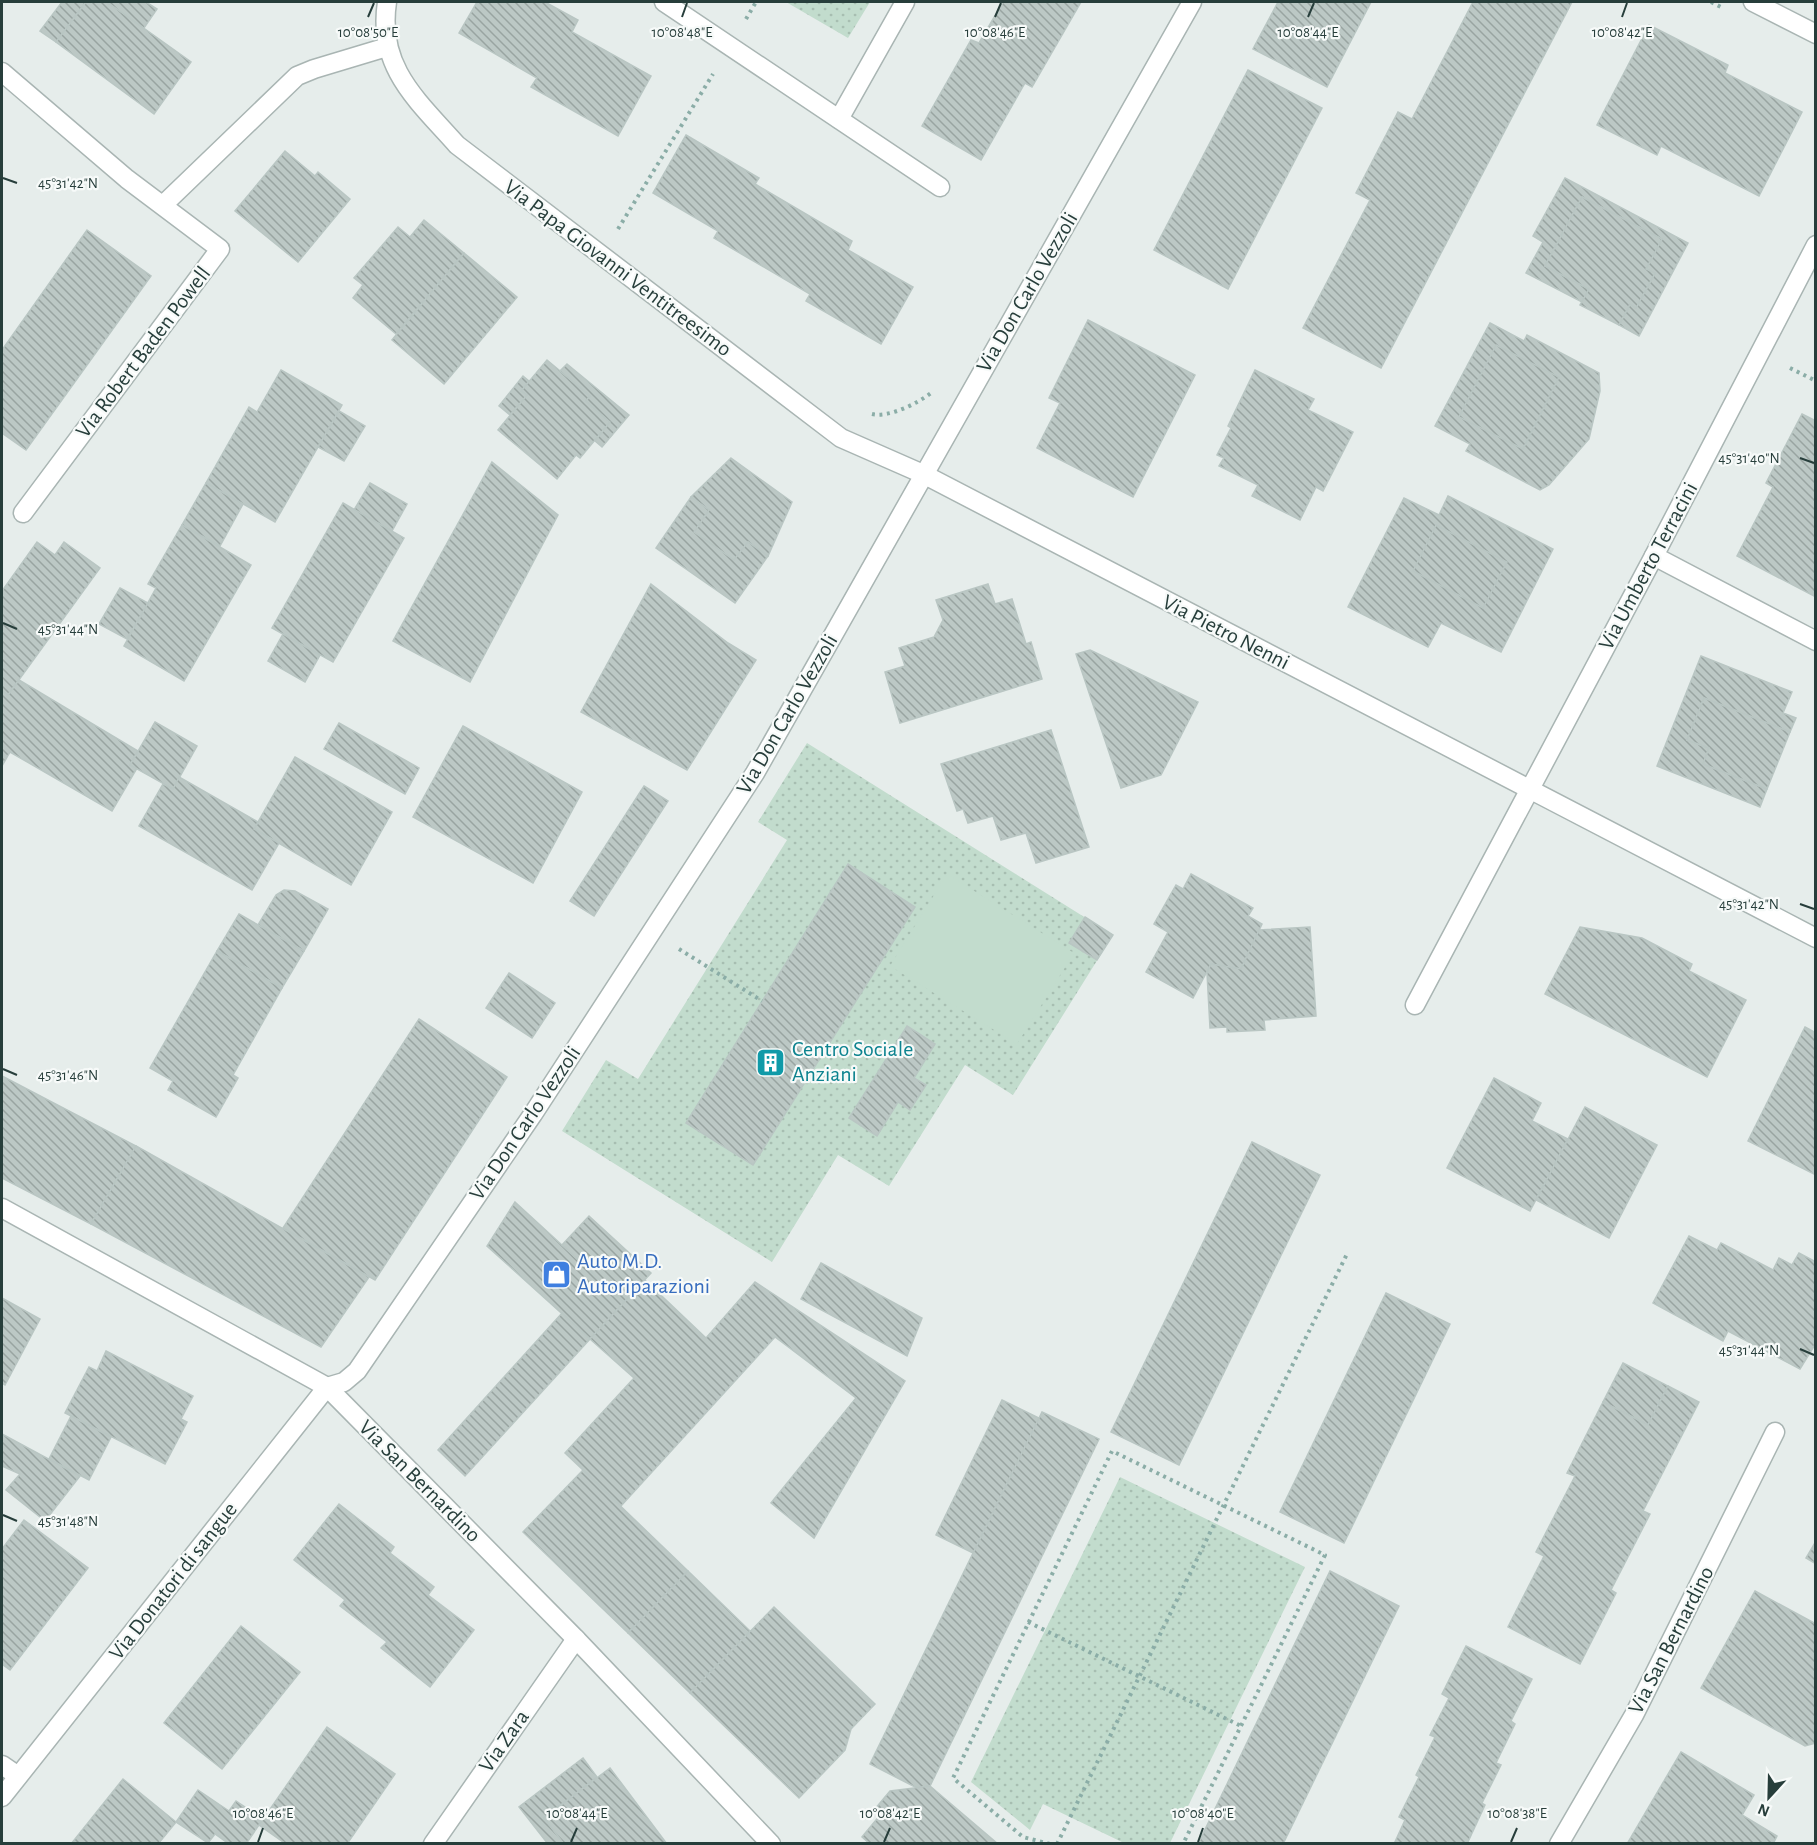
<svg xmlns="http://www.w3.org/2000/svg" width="1817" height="1845" font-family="'Alegreya Sans',sans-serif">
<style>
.grass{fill:url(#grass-dots)}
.garden{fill:#c2dccd}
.building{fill:url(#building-back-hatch);stroke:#b9c6c3;stroke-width:1.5}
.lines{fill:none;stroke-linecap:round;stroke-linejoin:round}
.minor-casing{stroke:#a9b5b3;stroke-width:21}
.path{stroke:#8bada7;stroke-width:4;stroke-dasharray:3 4.5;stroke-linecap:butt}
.minor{stroke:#fff;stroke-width:18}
.ticks{fill:none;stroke:#273e3b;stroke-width:2}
.labels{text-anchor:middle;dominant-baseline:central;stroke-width:4.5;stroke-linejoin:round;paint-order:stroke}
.street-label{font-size:22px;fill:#273e3b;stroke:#f7faf9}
.culture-label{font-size:22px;fill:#0d838f;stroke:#f7faf9;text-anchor:start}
.shop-label{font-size:22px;fill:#366cbe;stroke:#f7faf9;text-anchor:start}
.ticks-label{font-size:15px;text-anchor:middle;fill:#273e3b;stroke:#f7faf9;stroke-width:4.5;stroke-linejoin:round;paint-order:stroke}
</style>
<defs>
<pattern id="grass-dots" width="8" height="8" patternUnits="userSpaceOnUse" patternTransform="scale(1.5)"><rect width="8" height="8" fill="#c2dccd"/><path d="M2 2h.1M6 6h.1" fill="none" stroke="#a7beb1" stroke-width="1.8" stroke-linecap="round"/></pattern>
<pattern id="building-back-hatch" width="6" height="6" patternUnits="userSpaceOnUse" patternTransform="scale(1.5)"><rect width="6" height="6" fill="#bcc8c5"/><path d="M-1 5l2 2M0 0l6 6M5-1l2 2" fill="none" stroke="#99a4a1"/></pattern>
</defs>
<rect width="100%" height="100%" fill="#e6edeb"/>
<g class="grass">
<polygon points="786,2 870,2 848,38"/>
<polygon points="807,743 1113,935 1013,1095 965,1065 889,1186 838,1155 772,1262 562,1131 606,1060 638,1079 787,840 758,822"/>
<polygon points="1120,1477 1305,1567 1170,1843 1124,1843 1043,1804 1030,1830 971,1782"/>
</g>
<polygon class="garden" points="947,874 1074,953 1017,1044 890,966"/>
<g class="building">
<polygon points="62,2 86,2 56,42 40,31"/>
<polygon points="86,2 107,2 191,62 154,114 56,42"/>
<polygon points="107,2 146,2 157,9 144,28"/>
<polygon points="477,2 545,2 578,20 572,32 651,76 618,136 531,87 537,78 459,33"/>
<polygon points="1003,2 1081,2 1032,87 1025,83 981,160 922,126 971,40 979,43"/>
<polygon points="1278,2 1371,2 1327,87 1253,49"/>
<polygon points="1473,2 1572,2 1381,368 1303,328 1370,200 1356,193 1398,112 1412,119"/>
<polygon points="1649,25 1728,65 1725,73 1802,112 1759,196 1661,146 1657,155 1597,125"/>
<polygon points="1248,70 1322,108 1228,289 1154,250"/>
<polygon points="686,135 759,178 755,184 852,241 848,250 913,287 881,344 806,301 810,294 714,238 718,231 653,193"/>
<polygon points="285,151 315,176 318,172 350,199 298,262 235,211"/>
<polygon points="1565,178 1688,243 1639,336 1619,325 1630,304 1636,308 1655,273 1646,269 1662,239 1582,197 1545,266 1589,289 1582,302 1526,273 1543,242 1533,236"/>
<polygon points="1582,197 1662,239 1646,269 1655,273 1636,308 1630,304 1619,325 1580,305 1589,289 1545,266"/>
<polygon points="424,220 464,253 396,334 353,298 363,285 354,278 398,227 410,237"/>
<polygon points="87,230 151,276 26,450 2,433 2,350"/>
<polygon points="464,253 517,297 444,384 392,340"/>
<polygon points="1088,320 1195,375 1133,497 1037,448 1060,403 1049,398"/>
<polygon points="1490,323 1524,341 1527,335 1599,373 1600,391 1589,439 1549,485 1540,490 1466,451 1470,444 1435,426"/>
<polygon points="1496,345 1559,377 1523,449 1459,417"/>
<polygon points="547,360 590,396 586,401 610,422 580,458 576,455 557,479 498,430 527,395 521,391"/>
<polygon points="567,364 629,415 602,447 595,441 610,422 586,401 590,396 560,371"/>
<polygon points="281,370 342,405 275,522 206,483 249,407 257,412"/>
<polygon points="1255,370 1314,399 1308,410 1353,432 1323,491 1316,487 1300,520 1252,496 1258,485 1219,466 1224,458 1217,455 1231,428 1228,426"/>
<polygon points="523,376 529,381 521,391 527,395 510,415 499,406"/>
<polygon points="339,411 365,426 344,461 318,447"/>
<polygon points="1802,414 1816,421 1816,597 1737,556 1773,487 1766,483"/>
<polygon points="731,458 792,502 768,556 748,542 734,560 694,532 709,510 691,497"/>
<polygon points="492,462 558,515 470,682 393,641"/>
<polygon points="206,483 243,504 220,546 182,525"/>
<polygon points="370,483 407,504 392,531 354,510"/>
<polygon points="1448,496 1553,549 1501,652 1441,623 1428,647 1348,607 1404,498 1439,515"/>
<polygon points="691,497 709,510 694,532 734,560 748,542 768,556 735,603 656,548"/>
<polygon points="343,503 404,538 333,662 272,628"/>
<polygon points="182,525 251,565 184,681 124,646 156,588 148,584"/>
<polygon points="1436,525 1507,562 1483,608 1413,571"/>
<polygon points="37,542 55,555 64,542 100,568 8,695 2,691 2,591"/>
<polygon points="651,584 728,643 756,660 687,770 581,712"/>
<polygon points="988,584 995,604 1012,599 1026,644 1031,642 1042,679 900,723 885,672 905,666 899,648 934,637 943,620 936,600"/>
<polygon points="120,588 148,603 127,639 99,624"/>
<polygon points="283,634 320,655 305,682 268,661"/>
<polygon points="1090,650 1198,702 1161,775 1121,788 1076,654"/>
<polygon points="1701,656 1792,692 1783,713 1796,718 1790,732 1704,698 1687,740 1709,748 1703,764 1767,789 1760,807 1657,766"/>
<polygon points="19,680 138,751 130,765 137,768 112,811 10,752 2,766 2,691 8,695"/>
<polygon points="1704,698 1790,732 1767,789 1703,764 1709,748 1687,740"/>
<polygon points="155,722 197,746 173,789 130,765"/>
<polygon points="339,723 419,768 405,794 324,749"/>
<polygon points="463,726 582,792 533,883 413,817"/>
<polygon points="1051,730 1089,847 1036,863 1026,833 1001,840 993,816 968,823 963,809 957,811 941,764"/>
<polygon points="295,757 392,812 351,885 254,829"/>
<polygon points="179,777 258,822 254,829 279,843 252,890 139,826 163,784 173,789"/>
<polygon points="644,786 668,801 594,916 570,901"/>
<polygon points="848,864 915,907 753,1165 686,1123"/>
<polygon points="1191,874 1253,908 1248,916 1262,924 1241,969 1211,964 1193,998 1146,972 1168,932 1154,924 1176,885 1183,889"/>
<polygon points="284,890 295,891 328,909 304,951 258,925 276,895"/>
<polygon points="239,914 304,951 282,988 217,951"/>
<polygon points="1085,917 1113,935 1097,960 1069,943"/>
<polygon points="1310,927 1316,1016 1264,1020 1265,1030 1227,1032 1227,1027 1210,1028 1207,973 1211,964 1241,969 1259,930"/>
<polygon points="1580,927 1642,938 1692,964 1689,971 1746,1000 1707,1077 1545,994"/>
<polygon points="217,951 282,988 233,1075 238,1078 216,1117 168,1090 173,1081 150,1068"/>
<polygon points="509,973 555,1003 532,1038 486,1008"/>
<polygon points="419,1019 507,1077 375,1280 283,1228"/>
<polygon points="907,1026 935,1044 914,1078 926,1085 910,1110 898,1102 877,1136 849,1118"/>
<polygon points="1805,1027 1816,1033 1816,1175 1748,1141"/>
<polygon points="2,1076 136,1146 91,1224 2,1178"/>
<polygon points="1494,1078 1541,1103 1532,1121 1568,1139 1530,1211 1447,1168"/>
<polygon points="1585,1107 1657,1145 1609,1238 1536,1200"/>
<polygon points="1252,1142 1320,1175 1179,1465 1111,1432"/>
<polygon points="136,1146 369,1277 321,1347 91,1224"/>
<polygon points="515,1202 624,1302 590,1339 487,1246"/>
<polygon points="589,1216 651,1273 624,1302 562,1245"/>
<polygon points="1689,1236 1717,1250 1721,1243 1773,1270 1779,1258 1792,1265 1799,1253 1816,1262 1816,1343 1800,1369 1728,1331 1723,1341 1653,1303"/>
<polygon points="821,1263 922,1318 907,1356 801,1299"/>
<polygon points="645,1280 706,1338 755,1282 905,1381 814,1538 771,1503 856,1398 775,1337 621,1506 565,1453 634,1378 590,1339"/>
<polygon points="1386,1293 1450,1324 1344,1543 1280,1512"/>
<polygon points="2,1298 40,1319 5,1385 2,1383"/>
<polygon points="562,1313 590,1339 465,1476 438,1450"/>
<polygon points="106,1351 193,1396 181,1419 187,1422 165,1464 65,1413 89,1367 97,1371"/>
<polygon points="1623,1363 1668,1386 1648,1425 1603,1402"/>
<polygon points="1668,1386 1699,1402 1643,1511 1650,1514 1611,1590 1616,1593 1580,1664 1508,1627 1544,1556 1536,1552 1575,1476 1567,1473 1603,1402 1648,1425"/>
<polygon points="1002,1400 1039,1418 973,1553 936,1535"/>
<polygon points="1042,1412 1099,1439 930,1786 917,1788 870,1764"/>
<polygon points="71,1416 111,1437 89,1480 49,1459"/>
<polygon points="2,1434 80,1476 45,1521 6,1490 20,1474 2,1466"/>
<polygon points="583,1470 688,1571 628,1633 523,1532"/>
<polygon points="339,1504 394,1547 390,1553 434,1587 428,1595 474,1630 430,1687 381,1648 387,1642 340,1606 345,1600 294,1560"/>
<polygon points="24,1520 88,1568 10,1670 2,1664 2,1549"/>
<polygon points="1816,1541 1816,1564 1806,1558"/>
<polygon points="688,1571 750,1631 690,1693 628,1633"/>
<polygon points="1330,1571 1399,1606 1283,1844 1198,1844"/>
<polygon points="1755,1591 1816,1624 1816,1743 1805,1746 1701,1688"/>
<polygon points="774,1607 875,1704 851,1729 845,1750 799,1798 690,1693"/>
<polygon points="241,1626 300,1672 222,1769 164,1723"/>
<polygon points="1466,1646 1532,1679 1511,1721 1515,1724 1496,1763 1501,1765 1482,1803 1485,1805 1467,1844 1394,1844 1405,1820 1399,1817 1419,1777 1416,1775 1435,1737 1430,1735 1449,1698 1442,1694"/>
<polygon points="327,1727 395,1774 347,1844 286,1844 259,1825"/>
<polygon points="1681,1752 1754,1795 1742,1815 1777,1836 1773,1844 1627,1844"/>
<polygon points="583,1758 597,1777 544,1818 564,1844 548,1844 519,1807"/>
<polygon points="610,1768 667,1844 564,1844 544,1818"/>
<polygon points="123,1779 176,1822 158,1844 71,1844"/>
<polygon points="930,1786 998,1844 870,1844 862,1837 881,1814 875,1809 890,1791"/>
<polygon points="198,1790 229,1811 236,1801 263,1819 246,1844 229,1844 215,1834 208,1843 176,1822"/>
</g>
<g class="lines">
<defs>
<g id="minor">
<path d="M387,2C377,67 417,100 457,145L841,438L923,474L1816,938"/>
<polyline points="664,2 940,187"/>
<polyline points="1753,2 1816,34"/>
<polyline points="2,72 127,179 220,249 23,513"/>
<polyline points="839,119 905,2"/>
<polyline points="163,205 297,76 314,69 387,47"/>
<polyline points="1654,556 1816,641"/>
<polyline points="1415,1005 1654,556 1816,245"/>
<polyline points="2,1208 327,1387 576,1639 771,1844"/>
<polyline points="327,1387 344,1382 357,1371 533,1114 755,773 1192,2"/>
<polyline points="2,1765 18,1776"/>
<polyline points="2,1797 327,1387"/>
<polyline points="433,1844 576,1639"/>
<polyline points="1559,1844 1634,1715 1775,1432"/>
</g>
</defs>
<use href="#minor" class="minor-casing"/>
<g class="path">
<polyline points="1711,2 1721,7"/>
<polyline points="746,19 756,2"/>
<polyline points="618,229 713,74"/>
<polyline points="1790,368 1816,381"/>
<path d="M872,414C889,418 918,403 931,393"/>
<polyline points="679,949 762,1001"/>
<polyline points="1028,1622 1241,1726"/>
<polyline points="1050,1844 1023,1837 953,1778 1112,1451 1325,1555 1183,1844"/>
<polyline points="1057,1844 1347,1254"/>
</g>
<use href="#minor" class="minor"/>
</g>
<path class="ticks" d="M368,17L374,3M682,17L687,3M995,17L1001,3M1308,17L1314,3M1622,17L1627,3M3,178L17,183M1800,458L1814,463M3,623L17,629M1800,904L1814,909M3,1069L17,1075M1800,1349L1814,1355M3,1515L17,1521M258,1842L263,1828M571,1842L577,1828M884,1842L890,1828M1198,1842L1203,1828M1511,1842L1517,1828"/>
<defs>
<symbol id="building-square" viewBox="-11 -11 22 22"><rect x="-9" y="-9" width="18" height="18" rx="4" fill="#0f9aa8" stroke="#f7faf9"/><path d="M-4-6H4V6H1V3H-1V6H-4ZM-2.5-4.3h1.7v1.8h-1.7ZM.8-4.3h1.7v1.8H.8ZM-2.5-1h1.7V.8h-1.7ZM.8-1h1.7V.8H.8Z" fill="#fff"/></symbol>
<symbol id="shop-square" viewBox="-11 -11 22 22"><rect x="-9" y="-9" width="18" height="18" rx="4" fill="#3f7fe0" stroke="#f7faf9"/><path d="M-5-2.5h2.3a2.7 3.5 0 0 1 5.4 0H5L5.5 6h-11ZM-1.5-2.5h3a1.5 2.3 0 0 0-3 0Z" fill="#fff"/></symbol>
</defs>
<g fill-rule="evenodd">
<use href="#building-square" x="754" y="1046" width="33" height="33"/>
<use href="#shop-square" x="540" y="1258" width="33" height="33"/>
</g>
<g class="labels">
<g class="street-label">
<text transform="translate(618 268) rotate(37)">Via Papa Giovanni Ventitreesimo</text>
<text transform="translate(1027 292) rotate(-60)">Via Don Carlo Vezzoli</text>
<text transform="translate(143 352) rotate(-53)">Via Robert Baden Powell</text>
<text transform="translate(1648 566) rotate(-62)">Via Umberto Terracini</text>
<text transform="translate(1226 632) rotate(27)">Via Pietro Nenni</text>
<text transform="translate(787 714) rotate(-60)">Via Don Carlo Vezzoli</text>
<text transform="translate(525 1123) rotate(-56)">Via Don Carlo Vezzoli</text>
<text transform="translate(420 1481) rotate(45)">Via San Bernardino</text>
<text transform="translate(173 1581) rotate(-52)">Via Donatori di sangue</text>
<text transform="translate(1671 1640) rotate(-63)">Via San Bernardino</text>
<text transform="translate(504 1741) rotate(-55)">Via Zara</text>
</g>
<g class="culture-label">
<text x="792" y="1049">Centro Sociale<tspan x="792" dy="25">Anziani</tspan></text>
</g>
<g class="shop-label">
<text x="577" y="1261">Auto M.D.<tspan x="577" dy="25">Autoriparazioni</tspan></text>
</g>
</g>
<g class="ticks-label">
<text x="682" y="37">10°08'48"E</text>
<text x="368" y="37">10°08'50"E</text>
<text x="995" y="37">10°08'46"E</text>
<text x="1308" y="37">10°08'44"E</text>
<text x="1622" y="37">10°08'42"E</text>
<text x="68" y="188">45°31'42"N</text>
<text x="1749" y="463">45°31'40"N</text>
<text x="68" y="634">45°31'44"N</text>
<text x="1749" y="909">45°31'42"N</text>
<text x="68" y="1080">45°31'46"N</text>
<text x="1749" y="1355">45°31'44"N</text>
<text x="68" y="1526">45°31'48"N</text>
<text x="263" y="1818">10°08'46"E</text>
<text x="577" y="1818">10°08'44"E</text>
<text x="890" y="1818">10°08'42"E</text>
<text x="1203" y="1818">10°08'40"E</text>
<text x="1517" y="1818">10°08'38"E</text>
</g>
<rect width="1817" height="1845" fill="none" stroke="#273e3b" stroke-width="6"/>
<g transform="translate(1769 1797) rotate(202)" stroke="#f7faf9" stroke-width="4.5" paint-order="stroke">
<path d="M0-4.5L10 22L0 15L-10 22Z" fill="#273e3b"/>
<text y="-9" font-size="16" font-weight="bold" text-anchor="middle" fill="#273e3b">N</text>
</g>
</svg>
